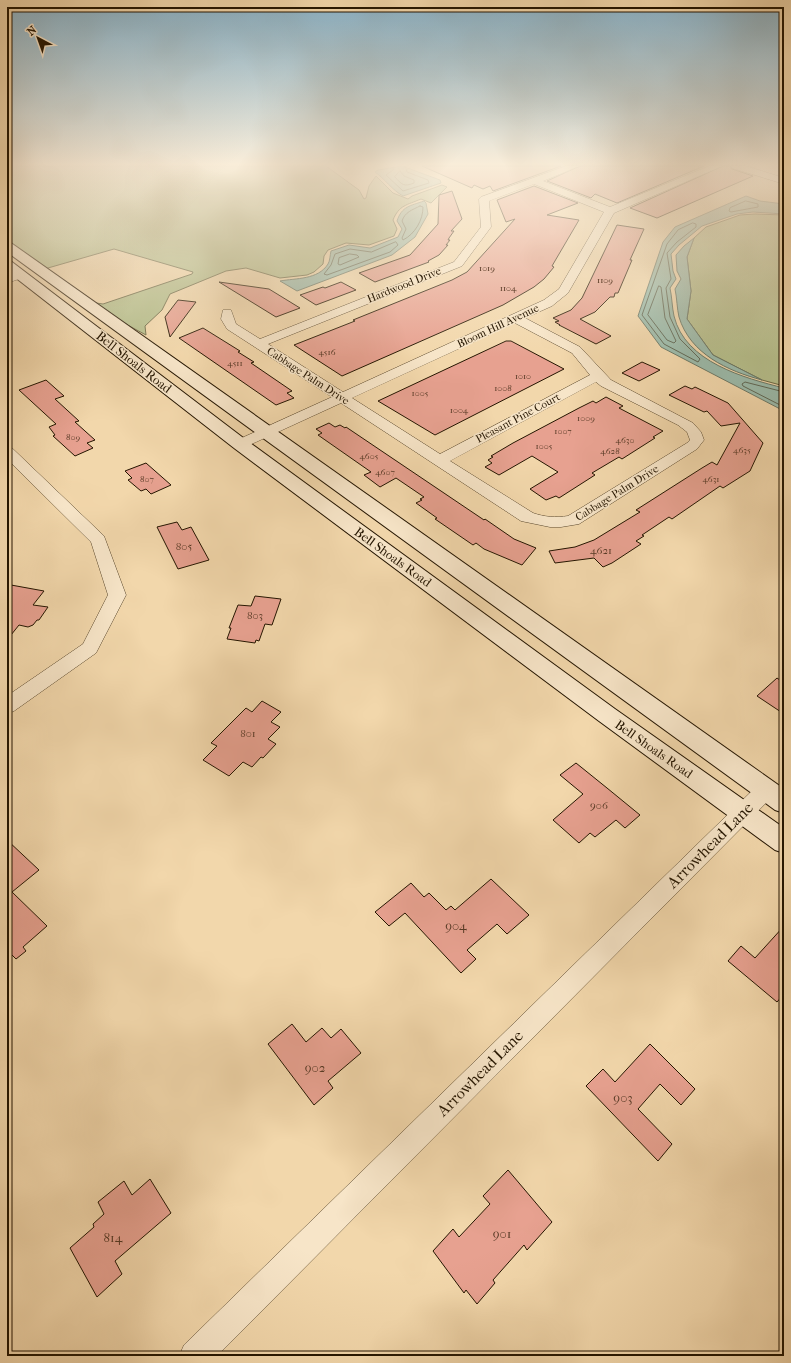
<svg xmlns="http://www.w3.org/2000/svg" width="791" height="1363" font-family="'IM FELL French Canon',serif">
<style>
.green{fill:#b6bf8c;stroke:#6d6a46}
.water{fill:#9bbaaa;stroke:#6b7866}
.lines{fill:none;stroke-linecap:round;stroke-linejoin:round}
.shore{stroke:#606855;stroke-width:1}
.building{fill:#e7a190;stroke:#241500}
.minor-casing{stroke:#58462b;stroke-width:1}
.secondary-casing{stroke:#241500;stroke-width:2}
.minor{fill:#f7e5c8;fill-rule:evenodd}
.secondary{fill:#f7e5c8;fill-rule:evenodd}
.labels{text-anchor:middle;dominant-baseline:central;stroke-width:3;stroke-linejoin:round;paint-order:stroke}
.far-number-label{font-size:9px;fill:#553824}
.far-street-label{font-size:11px;fill:#241500;stroke:#f7e5c8}
.number-label{font-size:11px;fill:#553824}
.street-label{font-size:13px;fill:#241500;stroke:#f7e5c8}
.near-number-label{font-size:13px;fill:#553824}
.near-street-label{font-size:16px;fill:#241500;stroke:#f7e5c8}
</style>
<rect width="100%" height="100%" fill="#f2d7ab"/>
<filter id="stains"><feTurbulence type="fractalNoise" baseFrequency=".005" numOctaves="4"/><feColorMatrix values="0 0 0 0 .2 0 0 0 0 .09 0 0 0 0 .02 0 0 0 .5 -.17"/></filter>
<radialGradient id="worn" r=".72"><stop offset=".6" stop-color="#630" stop-opacity="0"/><stop offset="1" stop-color="#630" stop-opacity=".3"/></radialGradient>
<g class="green">
<path d="M7,166H326L359,190L364,199L366,198L369,186L376,176L393,193L408,199L412,196L442,185L447,187L431,203L421,199C407,205 399,205 393,220L397,229L394,236L369,245L346,243L328,250L324,256L323,264L314,272L307,275L280,278L246,268L226,271L170,294L162,310L145,326L146,335L83,301L103,304L192,274L193,272L114,249L41,270L7,244Z"/>
<polygon points="755,214 784,215 784,386 762,380 713,355 687,319 691,291 687,257 694,238 706,227 740,215"/>
</g>
<g class="water">
<path d="M402,166L440,180L441,183L403,196C392,190 385,179 375,172L378,170Z"/>
<path d="M746,196L760,201L784,204V214L753,212L737,214L702,226L679,245L671,254L673,271L676,279L670,288C672,297 672,307 674,316C685,362 744,378 784,388V411L661,347L638,316L663,242L675,227Z"/>
<path d="M424,201L426,203L428,214L415,237L392,255L297,291L280,281C296,278 318,280 328,264C330,261 330,255 331,251L349,245L370,248L398,237L402,229L397,221C402,206 410,206 424,201Z"/>
<path d="M694,238L687,257L691,291L687,319L713,355L762,380C728,371 690,354 679,317C677,309 677,298 675,289L681,279L677,271L676,255L684,246Z"/>
</g>
<g class="lines">
<g class="shore">
<polyline points="394,166 393,170 386,175 403,191 429,183 428,180 407,172 405,166"/>
<path d="M400,171L404,176L414,180V183C404,187 402,185 395,177Z"/>
<polygon points="746,201 758,204 758,207 731,212 729,211 730,208"/>
<path d="M420,206L423,207C423,220 415,234 403,240L402,238L406,229L402,221C405,212 412,210 420,206Z"/>
<polygon points="693,223 696,224 696,227 677,242 667,253 671,279 666,288 670,317 680,339 700,359 698,362 664,344 642,315 667,244 678,230"/>
<polygon points="396,242 398,245 390,252 327,275 324,274 331,265 335,254 350,249 371,252"/>
<polygon points="350,254 357,255 359,257 340,265 338,264 339,258"/>
<polygon points="659,286 661,287 665,318 676,341 674,343 667,340 648,315"/>
<polyline points="784,392 745,382 742,384 743,386 784,407"/>
</g>
</g>
<g class="building">
<polygon points="422,166 561,166 493,191 490,186 483,189 474,185 472,188"/>
<polygon points="580,166 704,166 617,203 595,194 591,198 547,181"/>
<polygon points="723,166 730,166 732,169 753,176 657,218 630,208"/>
<polygon points="534,186 578,203 547,215 579,220 552,266 554,267 544,279 534,287 503,305 342,376 294,345 355,321 353,320 452,280 467,272 515,219 506,222 497,200"/>
<polygon points="452,191 462,219 451,231 454,231 449,238 448,240 450,240 446,245 448,245 439,255 428,261 429,262 375,282 359,273 410,255 438,224 439,195"/>
<polygon points="617,225 644,229 630,260 632,260 618,293 615,293 614,297 610,297 595,312 580,319 611,336 596,344 559,325 560,325 555,322 559,321 553,318 571,310 582,298"/>
<polygon points="219,282 269,289 300,308 276,317"/>
<polygon points="341,282 356,290 316,305 300,295 323,287 325,288"/>
<polygon points="178,300 196,302 170,337 165,317"/>
<polygon points="203,328 240,351 238,352 254,362 251,363 292,391 287,393 294,398 276,405 179,338"/>
<polygon points="506,341 511,341 564,369 435,435 378,401"/>
<polygon points="642,362 660,370 639,381 622,373"/>
<polygon points="46,380 64,396 55,399 79,421 75,422 95,440 87,443 93,448 75,456 53,436 55,435 49,427 56,424 19,390"/>
<polygon points="685,386 692,389 695,387 728,403 763,443 750,471 723,488 720,486 672,519 669,517 642,535 644,536 636,541 641,544 612,563 603,567 594,558 555,563 549,551 575,547 594,540 640,512 636,510 702,468 712,462 717,465 740,423 721,426 707,411 704,412 669,395"/>
<polygon points="606,397 623,406 619,408 663,431 653,437 655,438 622,459 619,457 592,473 595,475 559,498 556,496 546,500 530,489 558,472 532,456 499,475 485,467 492,463 488,460 493,457 491,456 513,443 579,408 593,401 596,403"/>
<polygon points="329,423 335,427 340,425 345,428 346,427 484,520 485,519 514,539 536,548 522,565 484,549 476,543 473,545 435,519 437,518 416,503 422,500 420,499 424,497 396,478 380,487 364,475 371,472 318,435 322,433 316,429"/>
<polygon points="146,463 171,485 151,494 146,489 141,491 128,480 132,478 125,471"/>
<polygon points="177,522 182,530 191,527 209,560 178,569 157,527"/>
<polygon points="11,585 44,591 33,605 48,607 39,620 37,620 33,625 28,627 19,625 7,640 7,590"/>
<polygon points="255,596 281,599 272,625 265,624 259,641 256,640 255,643 227,639 231,628 229,628 238,605 251,606"/>
<polygon points="777,678 784,683 784,714 757,696"/>
<polygon points="262,701 281,712 271,722 280,727 268,739 276,744 263,758 261,757 252,767 243,762 229,776 203,760 217,746 211,743 246,708 252,712"/>
<polygon points="576,763 607,788 640,815 625,828 616,820 595,837 590,833 579,843 553,820 583,794 560,775"/>
<polygon points="7,840 39,870 12,892 47,926 23,947 26,951 16,959 7,950"/>
<polygon points="491,879 529,915 507,934 497,924 467,950 476,959 461,973 405,913 389,926 375,912 411,883 424,897 429,893 446,910 451,906 455,910"/>
<polygon points="784,926 784,994 777,1002 728,961 741,946 755,958"/>
<polygon points="292,1024 306,1042 322,1028 331,1038 341,1029 361,1053 328,1081 333,1088 314,1105 268,1044"/>
<polygon points="650,1044 695,1089 681,1105 660,1084 638,1109 672,1144 658,1161 586,1086 603,1069 615,1082"/>
<polygon points="508,1170 552,1222 527,1250 524,1245 493,1280 495,1283 477,1304 466,1290 464,1293 433,1251 453,1229 459,1237 490,1204 483,1196"/>
<polygon points="150,1179 171,1213 115,1261 122,1274 97,1297 70,1248 94,1227 93,1224 104,1214 98,1202 124,1181 132,1195"/>
</g>
<g class="lines">
<defs>
<g id="minor">
<path d="M566,166H579L543,181L610,207L709,166H722L614,213L568,293L552,306L525,318L580,347L611,380L693,423L701,432L704,440L697,449L579,524L561,527H550L521,521L341,403L245,447L240,448L235,447L233,444L235,441L332,397L227,329L221,319L223,310H231L236,324L260,339L454,262L481,227L479,199L481,197ZM534,184L604,212L559,289L544,300L343,392L268,344L462,266L491,227L489,201ZM515,323L572,353L590,375L440,454L352,398ZM596,382L601,386L678,425L687,432L690,440L687,443L568,516C556,518 544,517 533,513L450,461Z"/>
<polygon points="731,166 746,166 784,178 784,184 732,168"/>
<polygon points="21,272 25,273 27,275 25,277 7,283 7,276"/>
<polygon points="7,447 12,448 104,536 126,595 96,653 14,711 7,714 7,696 83,644 108,595 91,542 7,459"/>
<polygon points="766,781 773,784 777,790 773,796 217,1356 179,1356 184,1345 759,784"/>
</g>
<g id="secondary">
<polygon points="7,242 11,243 784,789 784,813 775,810 7,252"/>
<polygon points="7,261 12,262 246,440 615,709 784,828 784,853 775,850 599,721 234,448 7,271"/>
</g>
</defs>
<use href="#minor" class="minor-casing"/>
<use href="#secondary" class="secondary-casing"/>
<use href="#minor" class="minor"/>
<use href="#secondary" class="secondary"/>
</g>
<linearGradient id="sky" x2="0" y2="1"><stop stop-color="#89b6cf"/><stop offset="0.46" stop-color="#f9edd9"/><stop offset="1" stop-color="#f9edd9" stop-opacity="0"/></linearGradient>
<rect width="791" height="357" fill="url(#sky)"/>
<g class="labels">
<g class="far-number-label">
<text x="487" y="268">1019</text>
<text x="605" y="280">1109</text>
<text x="508" y="288">1104</text>
<text x="327" y="352">4516</text>
<text x="235" y="363">4511</text>
<text x="523" y="376">1010</text>
<text x="503" y="388">1008</text>
<text x="420" y="393">1005</text>
<text x="459" y="410">1004</text>
<text x="586" y="418">1009</text>
<text x="563" y="431">1007</text>
<text x="73" y="437">809</text>
<text x="625" y="440">4630</text>
<text x="544" y="446">1005</text>
<text x="742" y="450">4635</text>
<text x="610" y="451">4628</text>
<text x="369" y="456">4605</text>
<text x="385" y="472">4607</text>
<text x="147" y="479">807</text>
<text x="711" y="479">4631</text>
</g>
<g class="far-street-label">
<text transform="translate(404 285) rotate(-22)">Hardwood Drive</text>
<text transform="translate(498 326) rotate(-25)">Bloom Hill Avenue</text>
<text transform="translate(308 376) rotate(33)">Cabbage Palm Drive</text>
<text transform="translate(518 418) rotate(-28)">Pleasant Pine Court</text>
<text transform="translate(617 493) rotate(-32)">Cabbage Palm Drive</text>
</g>
<g class="number-label">
<text x="184" y="546">805</text>
<text x="601" y="550">4621</text>
<text x="255" y="615">803</text>
<text x="248" y="733">801</text>
<text x="599" y="805">906</text>
</g>
<g class="street-label">
<text transform="translate(134 362) rotate(38)">Bell Shoals Road</text>
<text transform="translate(393 557) rotate(36)">Bell Shoals Road</text>
<text transform="translate(654 749) rotate(35)">Bell Shoals Road</text>
</g>
<g class="near-number-label">
<text x="456" y="925">904</text>
<text x="315" y="1067">902</text>
<text x="623" y="1097">903</text>
<text x="502" y="1233">901</text>
<text x="113" y="1237">814</text>
</g>
<g class="near-street-label">
<text transform="translate(710 845) rotate(-45)">Arrowhead Lane</text>
<text transform="translate(480 1073) rotate(-45)">Arrowhead Lane</text>
</g>
</g>
<rect width="791" height="1363" fill="none" stroke="#f2d7ab" stroke-width="24"/>
<rect x="8" y="8" width="775" height="1347" fill="none" stroke="#241500" stroke-width="2"/>
<rect x="12" y="12" width="767" height="1339" fill="none" stroke="#241500"/>
<g transform="translate(38 38) rotate(319)" stroke="#f7e5c8" stroke-width="3" paint-order="stroke">
<path d="M0-3L7 15L0 10L-7 15Z" fill="#241500"/>
<text y="-6" font-size="11" font-weight="bold" text-anchor="middle" fill="#241500">N</text>
</g>
<rect width="100%" height="100%" filter="url(#stains)"/>
<rect width="100%" height="100%" fill="url(#worn)"/>
</svg>
